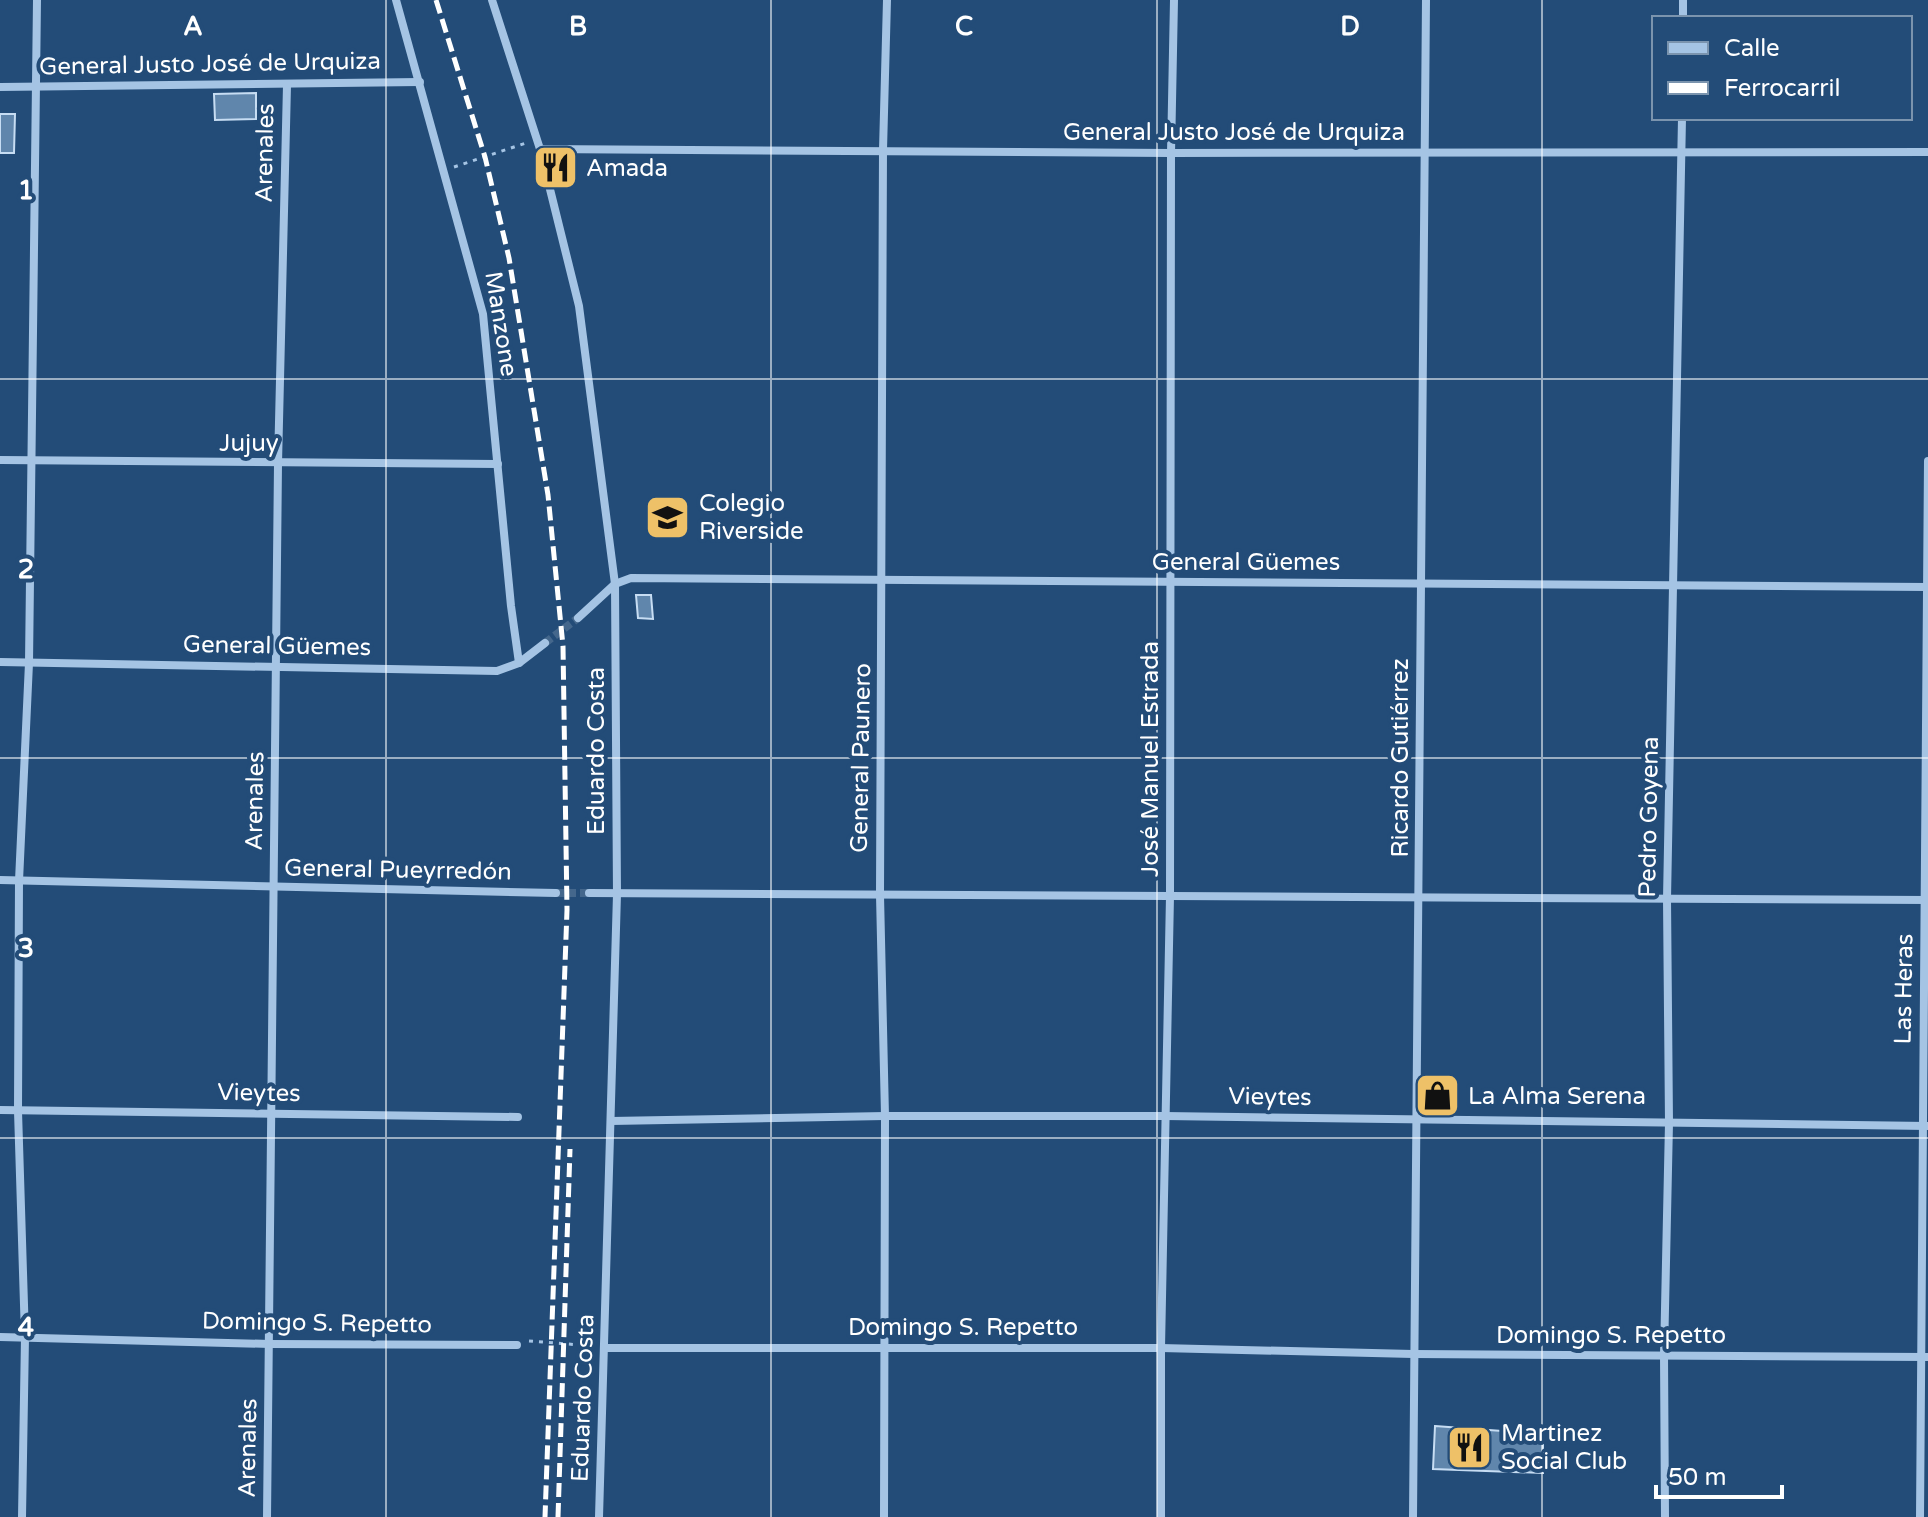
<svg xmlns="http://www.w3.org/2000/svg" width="1928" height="1517" font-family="'Varela Round',sans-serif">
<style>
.building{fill:#6086ac;stroke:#c7ddf3;stroke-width:2}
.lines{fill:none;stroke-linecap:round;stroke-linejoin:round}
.minor-tunnel{stroke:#44678c;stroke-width:8;stroke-dasharray:8 4;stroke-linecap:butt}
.path{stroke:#a5c4e4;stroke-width:3;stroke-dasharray:4 6;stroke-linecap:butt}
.minor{stroke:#a5c4e4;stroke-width:8}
.rail{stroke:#fff;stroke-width:5;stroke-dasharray:14 6;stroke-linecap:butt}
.grid{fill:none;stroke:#fff;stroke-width:2;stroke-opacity:0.55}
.labels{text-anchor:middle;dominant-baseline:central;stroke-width:8;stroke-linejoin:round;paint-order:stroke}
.street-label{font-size:24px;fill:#fff;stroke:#234c78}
.poi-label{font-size:24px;fill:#fff;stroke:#234c78;text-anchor:start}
.grid-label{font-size:26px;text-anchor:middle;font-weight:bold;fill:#fff;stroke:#234c78;stroke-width:8;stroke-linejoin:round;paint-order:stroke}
</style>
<rect width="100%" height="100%" fill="#234c78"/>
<g class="building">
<polygon points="256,93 256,119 215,120 214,94"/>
<polygon points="0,114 15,114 14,153 0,153"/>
<polygon points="636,595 651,595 653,619 638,618"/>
<polygon points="1435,1426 1543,1434 1543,1473 1433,1469"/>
</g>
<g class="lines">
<g class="minor-tunnel">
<polyline points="545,643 578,618"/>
<polyline points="556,893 589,893"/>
</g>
<g class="path">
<polyline points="454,167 526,143"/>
<polyline points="529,1341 593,1346"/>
</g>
<g class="minor">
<polyline points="396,0 483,314 511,606 519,663"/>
<polyline points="492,0 540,149 579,306 615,584 617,894 599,1517"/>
<polyline points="1683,18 1683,0"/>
<polyline points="0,87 420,82"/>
<polyline points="540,149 1171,153 1928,152"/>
<polyline points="0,460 498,464"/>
<polyline points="578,618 615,584 631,578 1928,587"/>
<polyline points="0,662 497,671 519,663 545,643"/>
<polyline points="0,880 556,893"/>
<polyline points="589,893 1928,900"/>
<polyline points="0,1110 518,1117"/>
<polyline points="611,1121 885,1116 1165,1116 1928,1126"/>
<polyline points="0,1337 270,1344 517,1345"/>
<polyline points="605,1348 1161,1348 1413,1354 1928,1357"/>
<polyline points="22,1517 25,1337 18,1111 19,881 29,663 37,0"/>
<polyline points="267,1517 278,464 287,85"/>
<polyline points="884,1517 885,1116 880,895 883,150 887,0"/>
<polyline points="1161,1517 1161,1348 1170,896 1171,153 1174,0"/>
<polyline points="1413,1517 1426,0"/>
<polyline points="1665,1517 1664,1355 1669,1123 1667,899 1682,118"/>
<polyline points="1920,1517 1928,461"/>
</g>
<g class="rail">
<polyline points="436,0 485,157 509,258 548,495 563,646 567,910 545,1517"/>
<polyline points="558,1517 570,1149"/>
</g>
</g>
<path class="grid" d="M386,0V1517M771,0V1517M1157,0V1517M1542,0V1517M0,379H1928M0,758H1928M0,1138H1928"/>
<defs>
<symbol id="restaurant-square" viewBox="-11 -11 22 22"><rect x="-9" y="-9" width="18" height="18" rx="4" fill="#eec168" stroke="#234c78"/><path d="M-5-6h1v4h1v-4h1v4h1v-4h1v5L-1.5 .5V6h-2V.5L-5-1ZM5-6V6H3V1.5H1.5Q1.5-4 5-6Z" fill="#111"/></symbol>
<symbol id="school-square" viewBox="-11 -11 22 22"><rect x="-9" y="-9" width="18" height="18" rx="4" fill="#eec168" stroke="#234c78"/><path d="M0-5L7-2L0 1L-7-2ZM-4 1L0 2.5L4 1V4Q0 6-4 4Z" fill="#111"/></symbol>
<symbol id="shop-square" viewBox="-11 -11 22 22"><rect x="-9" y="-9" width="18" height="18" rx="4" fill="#eec168" stroke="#234c78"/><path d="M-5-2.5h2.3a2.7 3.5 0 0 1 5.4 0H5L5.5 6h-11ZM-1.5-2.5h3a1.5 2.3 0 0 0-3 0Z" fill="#111"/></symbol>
</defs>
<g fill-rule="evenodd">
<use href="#restaurant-square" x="530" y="142" width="51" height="51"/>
<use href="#school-square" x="642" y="492" width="51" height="51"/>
<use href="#shop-square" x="1412" y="1070" width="51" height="51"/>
<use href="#restaurant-square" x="1444" y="1422" width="51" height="51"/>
</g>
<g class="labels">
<g class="street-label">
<text transform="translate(210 64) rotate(-1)">General Justo José de Urquiza</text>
<text x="1234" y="132">General Justo José de Urquiza</text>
<text transform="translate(265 153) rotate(-89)">Arenales</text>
<text transform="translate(501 324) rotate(81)">Manzone</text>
<text x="249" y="443">Jujuy</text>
<text x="1246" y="562">General Güemes</text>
<text transform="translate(277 646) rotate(1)">General Güemes</text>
<text transform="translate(596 751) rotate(-90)">Eduardo Costa</text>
<text transform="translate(861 758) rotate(-89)">General Paunero</text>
<text transform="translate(1400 758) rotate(-90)">Ricardo Gutiérrez</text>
<text transform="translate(1150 759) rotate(-90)">José Manuel Estrada</text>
<text transform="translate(255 801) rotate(-89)">Arenales</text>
<text transform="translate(1649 817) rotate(-89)">Pedro Goyena</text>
<text transform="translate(398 870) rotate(1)">General Pueyrredón</text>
<text transform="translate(1904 989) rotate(-89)">Las Heras</text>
<text transform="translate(259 1093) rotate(1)">Vieytes</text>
<text transform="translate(1270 1097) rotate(1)">Vieytes</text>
<text transform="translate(317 1323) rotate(1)">Domingo S. Repetto</text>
<text x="963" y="1327">Domingo S. Repetto</text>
<text x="1611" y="1335">Domingo S. Repetto</text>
<text transform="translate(583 1398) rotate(-88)">Eduardo Costa</text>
<text transform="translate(248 1448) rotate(-89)">Arenales</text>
</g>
<g class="poi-label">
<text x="586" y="168">Amada</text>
<text x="699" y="503">Colegio<tspan x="699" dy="28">Riverside</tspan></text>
<text x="1468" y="1096">La Alma Serena</text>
<text x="1501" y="1433">Martinez<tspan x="1501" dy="28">Social Club</tspan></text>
</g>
</g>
<g class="grid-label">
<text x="193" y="35">A</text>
<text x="578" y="35">B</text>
<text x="964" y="35">C</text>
<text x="1350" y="35">D</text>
<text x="26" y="199">1</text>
<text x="26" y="578">2</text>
<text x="26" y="957">3</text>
<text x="26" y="1336">4</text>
</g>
<rect x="1652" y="16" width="260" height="104" fill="#234c78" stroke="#7b94ae" stroke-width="2"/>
<rect x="1668" y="42" width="40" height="12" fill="#a5c4e4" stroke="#7b94ae" stroke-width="2"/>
<text x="1724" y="56" font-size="24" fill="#ffffff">Calle</text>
<rect x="1668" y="82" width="40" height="12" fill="#ffffff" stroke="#7b94ae" stroke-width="2"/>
<text x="1724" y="96" font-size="24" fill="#ffffff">Ferrocarril</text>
<path d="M1656 1485v12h126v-12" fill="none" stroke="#ffffff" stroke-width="4"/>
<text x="1668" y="1485" font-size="24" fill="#ffffff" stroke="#234c78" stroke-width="6" paint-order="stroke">50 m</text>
</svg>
